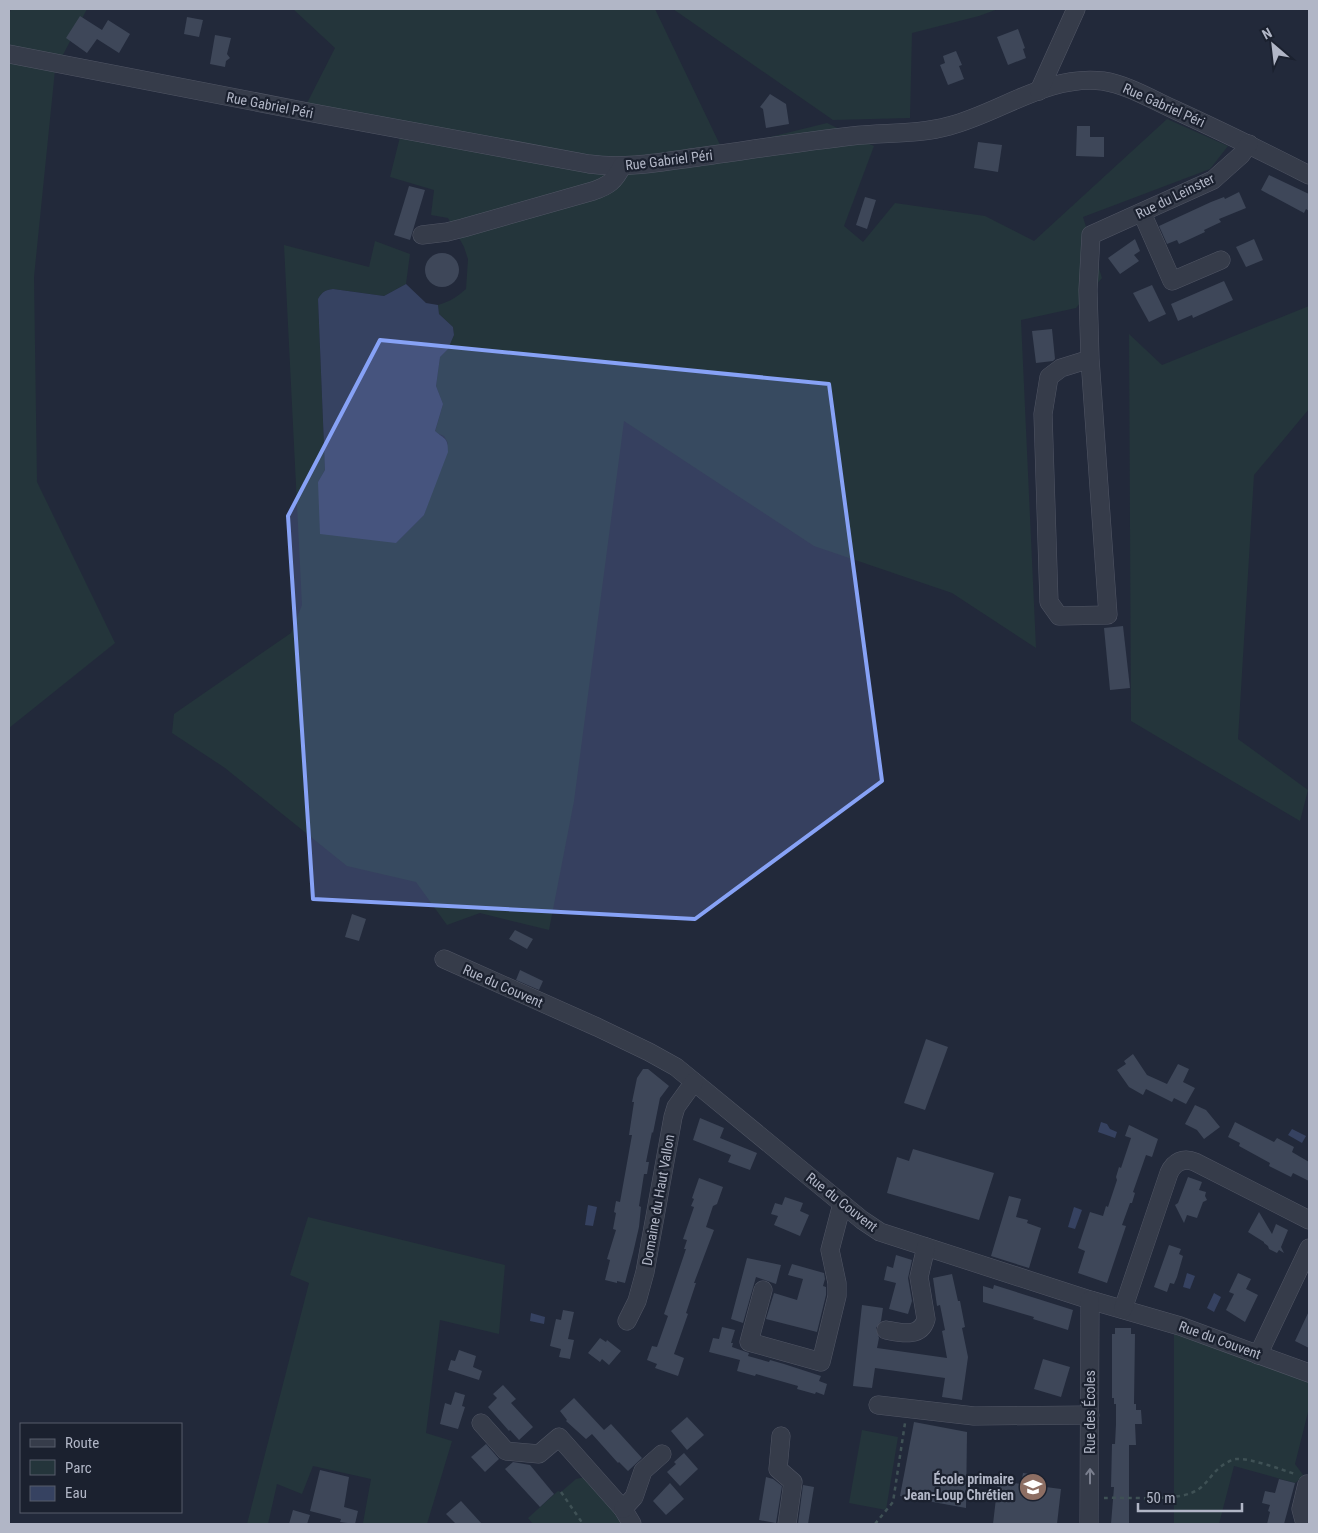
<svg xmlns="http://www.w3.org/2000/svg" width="1318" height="1533" font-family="'Roboto Condensed',sans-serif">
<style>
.green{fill:#24353b}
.water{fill:#364261}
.building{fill:#3e4759}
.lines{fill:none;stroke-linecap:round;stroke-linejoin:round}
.minor-casing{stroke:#515665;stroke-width:19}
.path{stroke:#3f5155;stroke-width:2.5;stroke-dasharray:4 4;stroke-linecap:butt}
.minor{stroke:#363c4a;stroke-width:18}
.oneway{stroke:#7a7f8e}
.marked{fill:#87a2f6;fill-opacity:0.2;stroke:#87a2f6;stroke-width:4;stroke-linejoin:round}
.labels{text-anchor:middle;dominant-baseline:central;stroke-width:4.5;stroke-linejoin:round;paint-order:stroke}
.street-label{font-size:14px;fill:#b1b6c6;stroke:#1b212f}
.poi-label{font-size:14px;font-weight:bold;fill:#b1b6c6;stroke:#1b212f;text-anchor:end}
</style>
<rect width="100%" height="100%" fill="#22293a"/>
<g class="green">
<polygon points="11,9 87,9 55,70 34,277 37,482 115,643 9,728 9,15"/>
<path d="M293,9H655L722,149L827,123L874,146L844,226L863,242L895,203L985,216L1034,241L1167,119L1228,146L1210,169L1083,217L1102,278L1076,308L1021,320L1036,648L952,593L814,546L624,421L574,801L549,930L480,913L447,925L416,882L347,866L225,768L172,733L174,714L291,633L302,605L284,245L369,267L375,241L410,254L406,284L384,296L333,289C325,290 322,292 318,299L325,470L318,482L396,543L424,515L448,443L444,436L435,432L443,404L436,386L440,357L448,349L454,335L453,327L439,314L438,305C449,302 457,297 466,289L468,259L464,247L448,218L431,215L434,190L390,177L400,137L300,117L335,48Z"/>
<polygon points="673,9 998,9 979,16 912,33 910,118 833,120"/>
<polygon points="1309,306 1309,409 1254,475 1238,739 1308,790 1300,821 1131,721 1129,334 1162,365"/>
<polygon points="308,1217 505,1265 499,1334 440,1320 426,1433 452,1441 427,1524 363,1523 371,1479 313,1466 302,1494 277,1484 268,1524 247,1524 309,1283 290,1275"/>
<polygon points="1174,1333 1309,1382 1309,1408 1295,1464 1304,1476 1295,1483 1234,1466 1219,1524 1174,1524"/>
<polygon points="862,1430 898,1437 886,1510 849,1503"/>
<polygon points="585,1477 628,1524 533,1524 528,1518 558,1491 561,1492 576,1479"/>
</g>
<g class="water">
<path d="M406,284L426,303L438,305L439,314L453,327L454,335L448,349L440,357L436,386L443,404L435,431C445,440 448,437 448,452L424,515L396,543L320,534L318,482L325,470L318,299C322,292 325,290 333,289L384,296Z"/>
<polygon points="1101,1122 1107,1124 1110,1129 1117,1132 1115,1138 1098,1132"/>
<polygon points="1292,1129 1306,1136 1302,1143 1288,1135"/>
<polygon points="588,1205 597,1207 593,1226 585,1225"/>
<polygon points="1074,1207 1082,1210 1075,1229 1068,1227"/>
<polygon points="1187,1273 1195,1276 1190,1289 1183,1287"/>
<polygon points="1214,1293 1221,1297 1214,1312 1207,1308"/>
<polygon points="531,1313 545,1317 544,1324 530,1321"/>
</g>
<g class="building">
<polygon points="80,16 102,30 108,20 130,34 119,53 97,39 87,53 66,38"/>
<polygon points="187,17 203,20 199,37 184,34"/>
<polygon points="1018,29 1025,48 1023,49 1026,58 1008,65 997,37"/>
<polygon points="215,35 231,38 227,54 230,58 226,61 225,67 210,64"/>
<polygon points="956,51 962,65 959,66 964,79 948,85 940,65 945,63 943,56"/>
<polygon points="770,94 786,104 789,124 766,128 763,109 760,107"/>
<polygon points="1077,126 1090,126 1090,137 1104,137 1104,157 1076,156"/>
<polygon points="978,142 1002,145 998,172 974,168"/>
<polygon points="1269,175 1309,194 1309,211 1306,209 1304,213 1261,190"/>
<polygon points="409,186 425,190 410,240 394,235"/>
<polygon points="1239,192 1246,208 1219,219 1221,222 1204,230 1205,232 1190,239 1179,244 1177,240 1167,244 1159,226 1211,202 1224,197 1225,199"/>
<polygon points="865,197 876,200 867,229 856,225"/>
<polygon points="1135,239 1140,251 1134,255 1139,261 1120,274 1108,258"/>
<polygon points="1254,239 1263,260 1246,267 1236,247"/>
<circle cx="442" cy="270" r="17"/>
<polygon points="1224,281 1233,300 1193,318 1192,315 1178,321 1171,304"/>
<polygon points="1152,285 1166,314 1149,322 1133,293"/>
<polygon points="1052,329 1055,359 1053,361 1036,363 1032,331"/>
<polygon points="1123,626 1130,688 1110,690 1104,628"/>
<polygon points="352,914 366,919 359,941 345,937"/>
<polygon points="515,930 533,939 527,949 509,939"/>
<polygon points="520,970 543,981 539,990 516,980"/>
<polygon points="926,1039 948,1047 925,1110 904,1103"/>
<polygon points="1133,1054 1147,1075 1167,1084 1178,1064 1189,1069 1183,1082 1195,1088 1186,1104 1174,1098 1172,1102 1146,1089 1143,1095 1129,1087 1117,1070 1126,1064 1124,1061"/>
<polygon points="643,1069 648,1069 669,1086 660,1098 653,1133 652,1132 646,1162 649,1162 647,1174 644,1174 639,1206 641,1207 639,1227 633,1253 625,1283 617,1281 617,1283 605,1280 610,1260 607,1259 616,1230 613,1229 616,1213 614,1212 616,1201 620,1202 632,1135 629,1135 634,1102 632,1102 637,1078"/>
<polygon points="1195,1105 1206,1110 1220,1127 1204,1139 1197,1130 1185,1124"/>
<polygon points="700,1118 724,1128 720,1138 757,1153 750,1170 728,1162 731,1155 693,1140"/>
<polygon points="1235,1122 1274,1142 1277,1138 1294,1147 1292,1152 1309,1162 1309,1181 1293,1173 1291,1177 1269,1166 1270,1163 1239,1146 1240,1143 1228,1137"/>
<polygon points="1129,1125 1158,1139 1152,1157 1146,1155 1133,1192 1135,1193 1132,1203 1130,1203 1122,1225 1126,1226 1107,1283 1078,1273 1085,1251 1078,1248 1090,1212 1103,1216 1106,1206 1108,1207 1117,1180 1116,1177 1119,1167 1121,1168 1131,1138 1125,1136"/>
<polygon points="913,1149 994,1173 979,1220 887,1193 897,1157 909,1161"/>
<polygon points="1188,1177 1202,1182 1199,1190 1206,1192 1205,1196 1207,1200 1203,1202 1197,1218 1187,1215 1184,1223 1175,1205 1178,1203"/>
<polygon points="699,1178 723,1187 717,1204 713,1206 706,1227 714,1230 694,1283 696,1283 686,1313 688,1314 674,1354 684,1358 678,1376 655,1368 657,1364 647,1360 652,1346 657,1347 668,1316 664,1314 686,1249 684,1249 687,1240 683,1239 694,1207 691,1206 694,1199 692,1198"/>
<polygon points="1009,1196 1021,1199 1016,1217 1028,1220 1027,1223 1041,1228 1029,1268 991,1256"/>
<polygon points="785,1197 803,1203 800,1211 809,1215 800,1236 774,1225 778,1216 771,1214 775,1203 782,1205"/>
<polygon points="1259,1212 1272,1234 1276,1224 1288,1230 1281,1247 1284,1253 1279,1250 1277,1253 1269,1249 1268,1246 1264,1243 1264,1242 1248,1232"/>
<polygon points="1169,1245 1181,1249 1179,1254 1183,1256 1177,1277 1174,1284 1170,1283 1167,1292 1154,1287"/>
<polygon points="896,1255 912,1260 908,1278 912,1301 908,1314 889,1309 896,1283 884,1280 887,1266 893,1268"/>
<polygon points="747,1258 781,1265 776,1284 756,1277 743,1323 731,1319"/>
<polygon points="792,1264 824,1273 825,1279 823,1286 826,1287 826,1295 817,1332 766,1319 774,1293 797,1300 803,1279 788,1275"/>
<polygon points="1238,1273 1251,1279 1246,1289 1258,1295 1245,1322 1226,1310 1234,1294 1229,1292"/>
<polygon points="952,1274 958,1301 960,1301 965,1327 962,1328 968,1357 962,1400 942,1397 945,1378 875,1368 872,1388 853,1386 862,1305 883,1308 881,1321 876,1328 879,1338 877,1348 947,1358 942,1331 945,1330 940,1305 937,1306 933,1278"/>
<polygon points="994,1285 1073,1310 1068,1330 1033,1319 1034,1317 983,1302 983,1286 993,1289"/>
<polygon points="563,1310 574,1312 568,1339 574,1340 570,1359 559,1357 561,1349 550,1346 556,1319 561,1320"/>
<polygon points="1309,1311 1309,1348 1295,1341"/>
<polygon points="722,1327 735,1330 731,1343 733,1343 732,1347 749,1353 748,1356 769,1362 770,1360 784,1364 821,1376 819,1381 827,1384 824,1395 816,1392 815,1394 797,1389 798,1386 756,1374 755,1376 737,1371 740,1360 709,1352 713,1338 719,1339"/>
<polygon points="1115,1328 1131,1328 1131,1334 1135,1334 1134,1404 1136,1404 1136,1410 1141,1410 1142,1424 1135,1424 1136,1445 1129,1445 1129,1524 1111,1524 1114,1487 1111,1487 1112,1444 1115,1444 1116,1424 1116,1404 1114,1404 1114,1398 1112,1398 1112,1334 1115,1334"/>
<polygon points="600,1338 606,1342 607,1340 621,1351 609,1365 602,1359 600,1362 588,1353"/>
<polygon points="459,1350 476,1356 473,1367 482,1371 479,1380 448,1370 451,1360 455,1361"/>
<polygon points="1043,1359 1070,1367 1061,1397 1034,1389"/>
<polygon points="503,1385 516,1399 511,1403 533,1427 519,1440 510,1430 509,1431 488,1407 497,1398 493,1394"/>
<polygon points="455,1392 465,1395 462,1406 465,1407 458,1429 440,1424 445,1403 451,1405"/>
<polygon points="574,1398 604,1430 611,1424 642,1458 628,1471 619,1462 618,1463 592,1434 586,1439 566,1421 567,1420 560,1411"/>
<polygon points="687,1417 704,1435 687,1450 671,1431"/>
<polygon points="914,1422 967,1432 966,1508 900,1496"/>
<polygon points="486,1444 499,1459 485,1472 471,1457"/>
<polygon points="684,1453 698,1469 680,1486 667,1472 676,1464 674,1462"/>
<polygon points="513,1462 530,1465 554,1494 540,1507 505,1469"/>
<polygon points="320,1470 349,1477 344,1507 358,1511 355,1524 340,1522 341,1519 310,1511"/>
<polygon points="1023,1473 1039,1475 1038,1486 1061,1489 1057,1524 993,1524 998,1481 1021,1484"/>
<polygon points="766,1477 773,1479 782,1486 776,1523 759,1520"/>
<polygon points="1279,1479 1295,1483 1284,1524 1267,1524 1270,1512 1268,1511 1270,1505 1262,1503 1265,1491 1275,1493"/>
<polygon points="670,1483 684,1499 666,1515 653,1501"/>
<polygon points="803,1485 814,1487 808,1524 798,1524"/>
<polygon points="461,1501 482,1524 456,1524 446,1514"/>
<polygon points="293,1510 310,1515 307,1524 289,1524"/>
</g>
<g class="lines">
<defs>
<g id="minor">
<path d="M9,54L313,113L589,164C625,169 662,162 698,157C749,150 800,142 852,136C884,132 917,135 949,126C1000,113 1048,74 1103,81C1128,85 1151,99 1173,109C1219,130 1264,152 1309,175"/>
<polyline points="1039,91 1076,9"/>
<polyline points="1142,213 1172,281 1221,260"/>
<path d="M422,235L447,232L463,228L593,191C608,186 615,181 622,166"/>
<polyline points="1090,359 1061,368 1049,377 1043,414 1049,602 1059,616 1108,615 1090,359 1088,290 1091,235 1213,180 1241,155 1249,144"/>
<polyline points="444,959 597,1027 649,1052 676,1067 862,1220 880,1232 1090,1300 1180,1326 1309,1373"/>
<polyline points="763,1290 749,1342 821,1362 837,1296 837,1283 830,1250 842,1204"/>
<path d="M1123,1309L1169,1173C1174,1162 1183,1157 1195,1162L1309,1220"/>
<polyline points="627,1321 637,1301 645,1272 673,1117 676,1107 694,1082"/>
<path d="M886,1330C901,1333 921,1338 926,1319L919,1277L926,1247"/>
<polyline points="1258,1355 1309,1248"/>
<polyline points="878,1405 974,1416 1090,1415"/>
<polyline points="481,1423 506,1451 539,1454 559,1437 623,1509 632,1524"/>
<polyline points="781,1436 778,1469 793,1482 787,1524"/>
<polyline points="623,1509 634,1497 643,1471 662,1454"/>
<polyline points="1089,1524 1090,1300"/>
<polyline points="1305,1524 1301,1509 1307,1484 1309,1485"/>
</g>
</defs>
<use href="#minor" class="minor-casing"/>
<g class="path">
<polyline points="561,1492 583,1524"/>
<path d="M1104,1498C1126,1497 1172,1501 1191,1493C1205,1488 1209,1477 1219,1468C1224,1464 1230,1460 1236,1459C1250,1458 1280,1469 1295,1474"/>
<polyline points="875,1524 893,1502 905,1423"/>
</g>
<use href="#minor" class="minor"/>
</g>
<defs><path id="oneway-shaft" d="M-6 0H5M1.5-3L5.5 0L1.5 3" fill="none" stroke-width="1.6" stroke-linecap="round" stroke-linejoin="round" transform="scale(1.25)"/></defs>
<use class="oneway" href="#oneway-shaft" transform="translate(1090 1476) rotate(-90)"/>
<path class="marked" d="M380,340L829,384L882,781L695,919L313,899L288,516Z"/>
<defs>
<symbol id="school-disc" viewBox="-11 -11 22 22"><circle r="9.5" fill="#8d6e63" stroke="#1b212f"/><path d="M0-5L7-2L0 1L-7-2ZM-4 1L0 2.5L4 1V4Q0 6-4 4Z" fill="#fff"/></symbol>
</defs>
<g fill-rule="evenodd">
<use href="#school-disc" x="1017" y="1471" width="32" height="32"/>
</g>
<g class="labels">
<g class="street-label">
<text transform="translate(270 105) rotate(11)">Rue Gabriel Péri</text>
<text transform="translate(1164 105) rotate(24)">Rue Gabriel Péri</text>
<text transform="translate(669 160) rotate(-7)">Rue Gabriel Péri</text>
<text transform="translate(1175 196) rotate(-26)">Rue du Leinster</text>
<text transform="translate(503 986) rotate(24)">Rue du Couvent</text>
<text transform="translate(658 1200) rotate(-80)">Domaine du Haut Vallon</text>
<text transform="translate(842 1202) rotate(38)">Rue du Couvent</text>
<text transform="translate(1220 1340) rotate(20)">Rue du Couvent</text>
<text transform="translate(1090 1412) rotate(-90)">Rue des Écoles</text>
</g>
<g class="poi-label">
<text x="1014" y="1479">École primaire<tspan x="1014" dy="16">Jean-Loup Chrétien</tspan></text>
</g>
</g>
<rect width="1318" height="1533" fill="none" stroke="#b1b6c6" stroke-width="20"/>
<rect x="20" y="1423" width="162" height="90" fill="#1b212f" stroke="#575d6b"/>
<rect x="30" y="1439" width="25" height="8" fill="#363c4a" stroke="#575d6b"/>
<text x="65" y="1448" font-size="15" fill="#b1b6c6">Route</text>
<rect x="30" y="1460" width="25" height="15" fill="#24353b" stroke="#575d6b"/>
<text x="65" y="1473" font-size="15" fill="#b1b6c6">Parc</text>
<rect x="30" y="1486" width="25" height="15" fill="#364261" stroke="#575d6b"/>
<text x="65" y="1498" font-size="15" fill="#b1b6c6">Eau</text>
<g transform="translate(1273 45) rotate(332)" stroke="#1b212f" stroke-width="4" paint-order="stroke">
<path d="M0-4L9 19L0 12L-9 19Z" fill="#b1b6c6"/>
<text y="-8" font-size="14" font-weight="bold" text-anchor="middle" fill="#b1b6c6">N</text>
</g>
<path d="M1138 1503v8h104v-8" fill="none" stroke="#b1b6c6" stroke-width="2.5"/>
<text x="1146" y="1503" font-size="15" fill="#b1b6c6" stroke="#1b212f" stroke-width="4" paint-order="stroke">50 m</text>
</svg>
